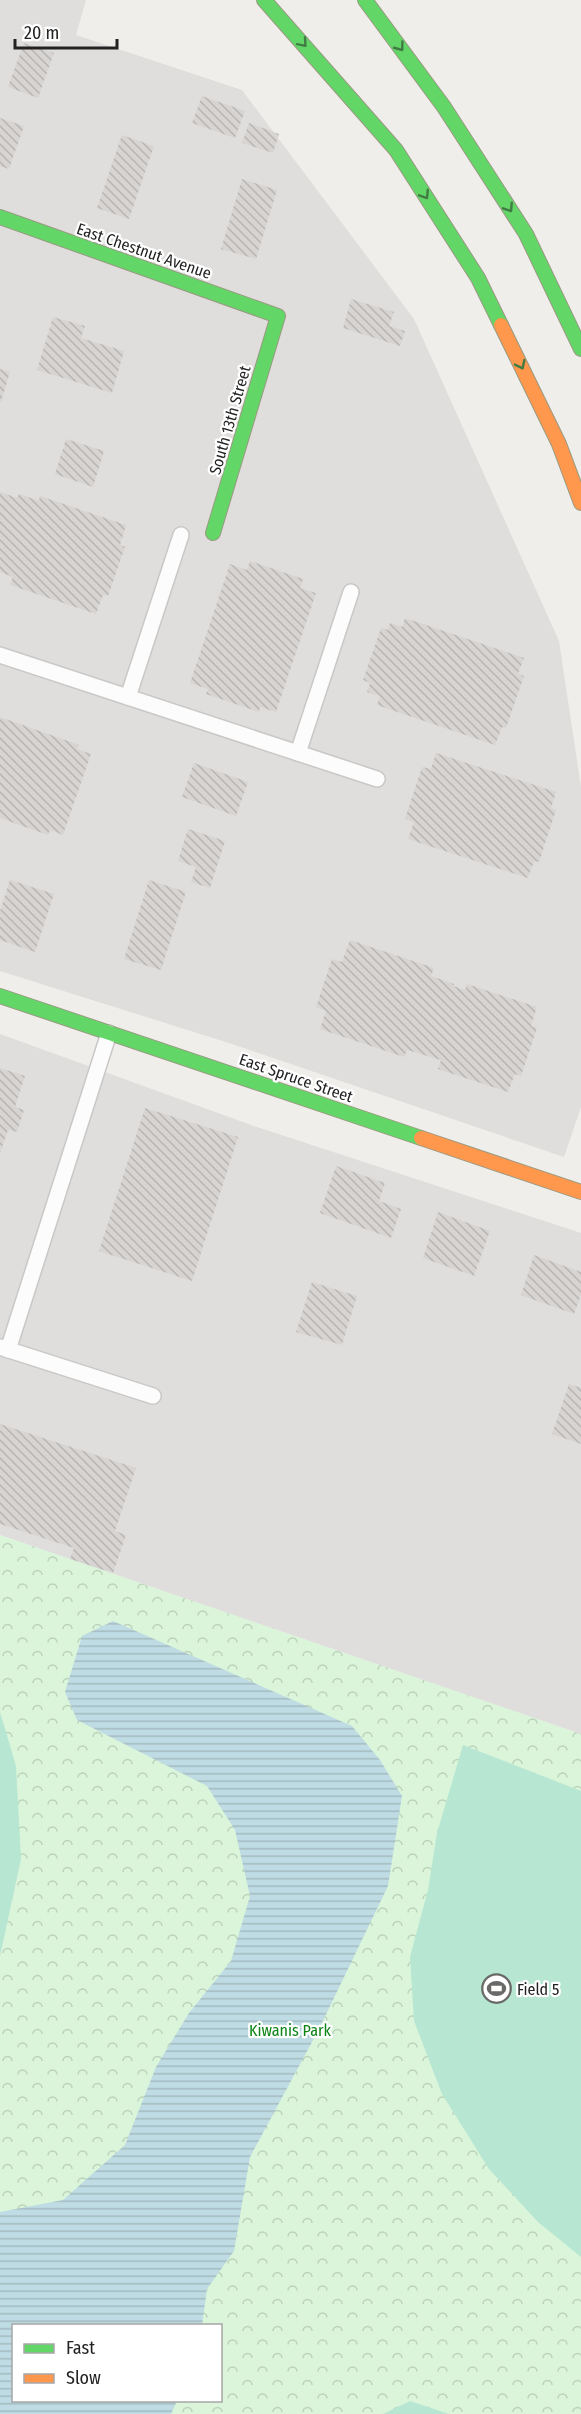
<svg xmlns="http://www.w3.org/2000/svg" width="581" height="2414" font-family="'Fira Sans Condensed',sans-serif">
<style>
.residential{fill:#dfdedc}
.park{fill:url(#park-crowns);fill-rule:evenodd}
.pitch{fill:#b7e6d2}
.water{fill:url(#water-rules)}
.building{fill:url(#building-back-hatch)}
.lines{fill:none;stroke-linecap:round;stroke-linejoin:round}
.lane-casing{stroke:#c9c8c7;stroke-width:18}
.fast-casing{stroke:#999a82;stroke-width:16}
.slow-casing{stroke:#999a82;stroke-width:16}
.lane{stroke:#fdfcfc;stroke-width:15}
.fast{stroke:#63d668;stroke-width:14}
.slow{stroke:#ff974d;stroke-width:14}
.oneway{stroke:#427c45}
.labels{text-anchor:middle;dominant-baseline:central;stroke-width:4.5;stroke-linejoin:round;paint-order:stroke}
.street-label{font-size:16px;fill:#222;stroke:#fff}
.poi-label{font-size:16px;fill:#222;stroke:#fff;text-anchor:start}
.park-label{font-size:16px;fill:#0c8416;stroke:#fff}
</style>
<defs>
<pattern id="park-crowns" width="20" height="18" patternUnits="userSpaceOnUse" patternTransform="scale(1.5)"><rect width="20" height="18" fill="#daf5da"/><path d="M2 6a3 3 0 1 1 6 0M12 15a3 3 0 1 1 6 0" fill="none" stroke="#bbd2bb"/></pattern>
<pattern id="water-rules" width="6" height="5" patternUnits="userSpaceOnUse" patternTransform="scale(1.5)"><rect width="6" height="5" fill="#bfdbe3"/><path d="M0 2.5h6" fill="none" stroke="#a4bcc2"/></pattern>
<pattern id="building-back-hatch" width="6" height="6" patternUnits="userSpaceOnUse" patternTransform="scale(1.5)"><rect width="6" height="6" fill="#d7d4d2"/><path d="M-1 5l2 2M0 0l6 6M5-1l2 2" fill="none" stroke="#b8b6b4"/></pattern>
</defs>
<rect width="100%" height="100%" fill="#f0eeeb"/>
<g class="residential">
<polygon points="0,0 86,0 76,35 242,90 414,319 559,641 581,787 581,1107 564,1157 232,1044 0,971"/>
<polygon points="0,1034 257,1127 581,1233 581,1734 0,1535"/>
</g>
<path class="park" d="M0,1535L581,1734V2414H0ZM14,2326H220V2400H14Z"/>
<g class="pitch">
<polygon points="0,1712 16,1766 21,1859 0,1956"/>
<polygon points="463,1745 581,1791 581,2257 538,2222 489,2169 442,2094 414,2021 410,1957 428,1890 437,1833"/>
<polygon points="410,2401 449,2414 383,2414"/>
</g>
<polygon class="water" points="113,1621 352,1726 380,1760 402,1796 388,1886 319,2029 250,2157 234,2251 207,2289 202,2325 14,2326 14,2400 177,2401 171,2414 0,2414 0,2212 63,2200 125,2145 156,2067 189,2013 231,1961 250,1896 235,1830 207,1786 77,1720 65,1692 82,1636"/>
<g class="building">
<polygon points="24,43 54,53 38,98 8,87"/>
<polygon points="202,96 245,111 235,138 192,123"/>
<polygon points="0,118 24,126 9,169 0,166"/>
<polygon points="249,123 279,134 273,153 242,143"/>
<polygon points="122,135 154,146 129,219 97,208"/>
<polygon points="242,179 277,190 256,259 221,249"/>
<polygon points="351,299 394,312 389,326 405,331 400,346 343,328"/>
<polygon points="53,317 85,326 81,338 124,351 112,393 37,370"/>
<polygon points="0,369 10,372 1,402 0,402"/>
<polygon points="66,439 104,451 93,487 55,474"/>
<polygon points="0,492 17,498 19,494 39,501 40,496 126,525 120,545 125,547 108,596 103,595 96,614 10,585 13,577 0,572"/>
<polygon points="250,561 303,579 300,588 316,593 276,712 260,707 259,712 206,694 208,689 190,683 230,564 247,570"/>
<polygon points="405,618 524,658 518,674 524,676 506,728 502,727 495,745 377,705 380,696 367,692 370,683 363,680 381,628 388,630 390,623 402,627"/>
<polygon points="0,717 79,745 77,749 91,754 63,835 50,830 48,835 0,818"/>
<polygon points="436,753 556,792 551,808 556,810 539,862 534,861 528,878 408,839 414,822 405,819 422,767 431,769"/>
<polygon points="194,763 248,782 236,816 182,797"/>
<polygon points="188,829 225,841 210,888 191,882 196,867 178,861"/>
<polygon points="10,880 54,894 35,952 0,940 0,911"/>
<polygon points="149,880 186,892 161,970 124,959"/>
<polygon points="350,940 434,968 431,976 454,984 453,986 465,990 467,984 537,1007 531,1026 537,1028 521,1076 515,1074 508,1092 438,1069 441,1060 407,1050 404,1057 320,1029 326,1011 316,1007 332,959 342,962"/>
<polygon points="0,1068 25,1076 15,1107 24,1110 17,1132 8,1130 0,1153"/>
<polygon points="145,1108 238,1137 192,1281 99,1251"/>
<polygon points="336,1166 385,1183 379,1201 401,1209 391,1238 320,1213"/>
<polygon points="438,1212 490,1231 474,1276 423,1258"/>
<polygon points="534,1255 581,1272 581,1295 574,1314 521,1295"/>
<polygon points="312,1282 357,1296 342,1345 296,1332"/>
<polygon points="569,1384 581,1388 581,1444 552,1434"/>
<polygon points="0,1424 136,1468 115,1531 126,1535 113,1573 70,1559 74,1548 0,1524"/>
</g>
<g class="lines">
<defs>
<g id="lane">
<polyline points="0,655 377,779"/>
<polyline points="128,697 181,535"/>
<polyline points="298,753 351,592"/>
<polyline points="0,1347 153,1396"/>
<polyline points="8,1350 109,1033"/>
</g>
<g id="fast">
<polyline points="264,0 396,150 478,278 501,325"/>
<polyline points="365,0 444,107 526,234 581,349"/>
<polyline points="0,217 278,316 213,533"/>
<polyline points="0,996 421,1138"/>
</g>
<g id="slow">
<polyline points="501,325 559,444 581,503"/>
<polyline points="421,1138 581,1192"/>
</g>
</defs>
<use href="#lane" class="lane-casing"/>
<use href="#fast" class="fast-casing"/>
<use href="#slow" class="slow-casing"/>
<use href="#lane" class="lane"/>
<use href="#fast" class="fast"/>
<use href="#slow" class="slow"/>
</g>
<defs><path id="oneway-chevron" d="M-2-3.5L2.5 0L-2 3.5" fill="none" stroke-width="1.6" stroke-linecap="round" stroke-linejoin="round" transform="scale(1.5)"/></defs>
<g class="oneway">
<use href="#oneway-chevron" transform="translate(303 43) rotate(49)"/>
<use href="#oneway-chevron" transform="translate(400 47) rotate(53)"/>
<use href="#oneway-chevron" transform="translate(425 195) rotate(57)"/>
<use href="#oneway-chevron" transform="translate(509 208) rotate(57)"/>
<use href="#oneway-chevron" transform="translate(521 365) rotate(64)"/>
</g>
<defs>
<symbol id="stadium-ring" viewBox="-11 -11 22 22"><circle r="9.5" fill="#fff" stroke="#6a6968" stroke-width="1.5"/><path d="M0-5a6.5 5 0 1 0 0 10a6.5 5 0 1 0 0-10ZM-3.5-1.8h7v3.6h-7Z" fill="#6a6968"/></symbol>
</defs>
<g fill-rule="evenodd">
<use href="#stadium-ring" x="480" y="1972" width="33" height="33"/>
</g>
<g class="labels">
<g class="street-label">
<text transform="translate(144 251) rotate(19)">East Chestnut Avenue</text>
<text transform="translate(230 420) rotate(-74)">South 13th Street</text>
<text transform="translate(296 1078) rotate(19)">East Spruce Street</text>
</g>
<g class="poi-label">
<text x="517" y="1989">Field 5</text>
</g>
<g class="park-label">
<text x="290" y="2030">Kiwanis Park</text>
</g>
</g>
<rect x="12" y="2324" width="210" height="78" fill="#ffffff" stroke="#a7a7a7" stroke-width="1.5"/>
<rect x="24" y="2344" width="30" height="9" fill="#63d668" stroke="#a7a7a7" stroke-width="1.5"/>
<text x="66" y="2354" font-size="18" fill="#222222">Fast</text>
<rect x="24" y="2374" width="30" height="9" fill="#ff974d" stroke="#a7a7a7" stroke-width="1.5"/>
<text x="66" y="2384" font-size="18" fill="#222222">Slow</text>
<path d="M15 39v9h102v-9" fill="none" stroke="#222222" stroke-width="3"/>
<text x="24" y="39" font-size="18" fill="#222222" stroke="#ffffff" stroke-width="4.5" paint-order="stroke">20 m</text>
</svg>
